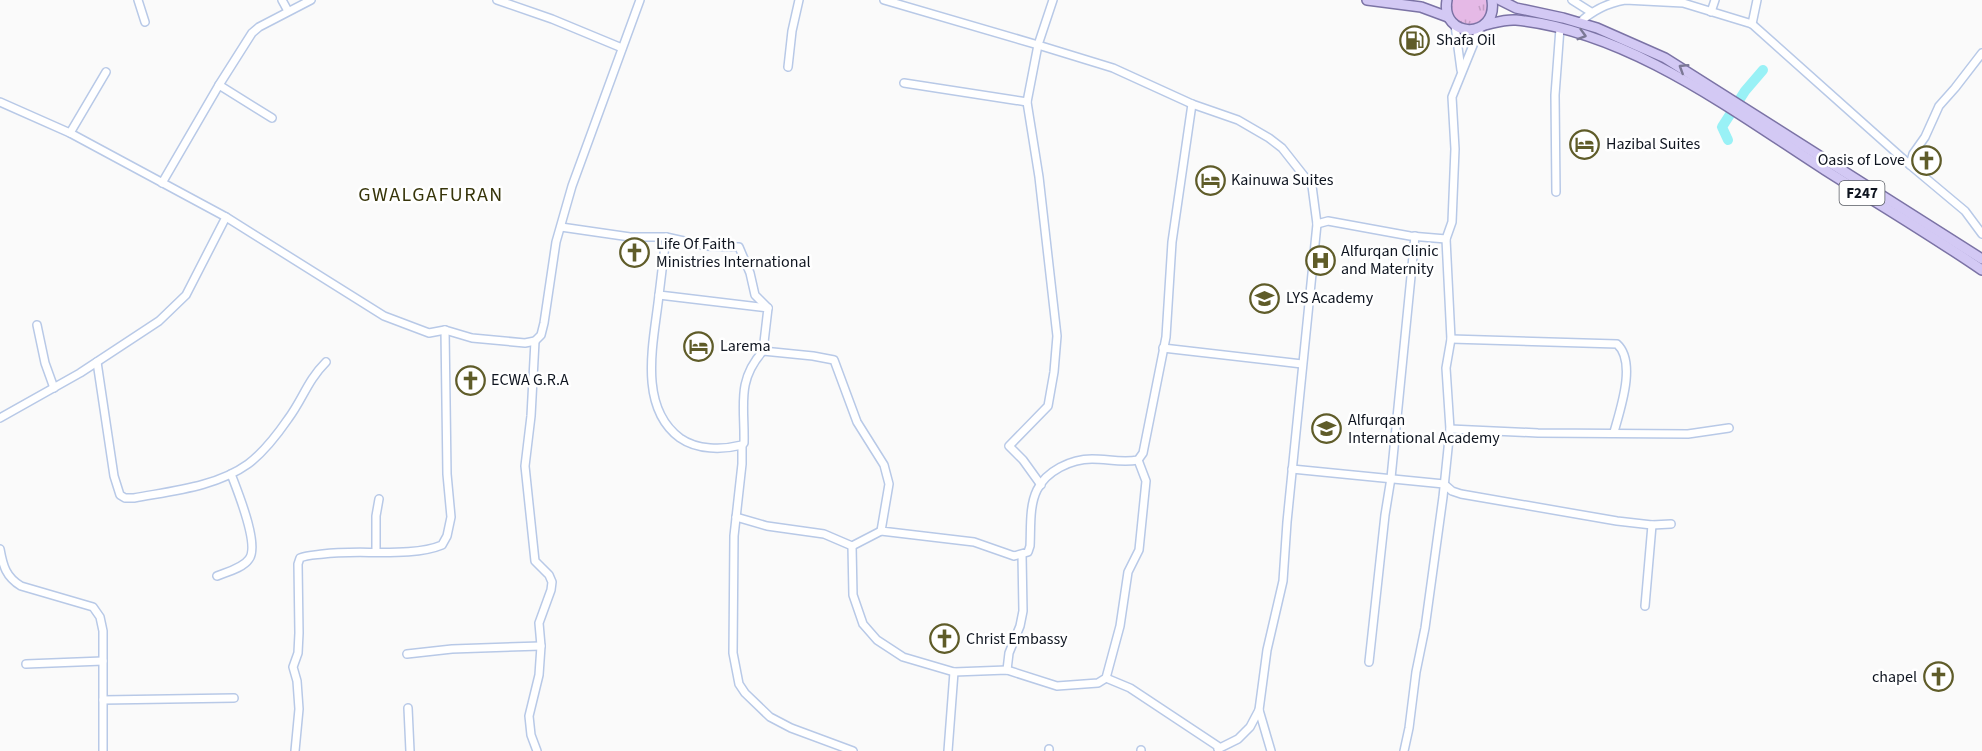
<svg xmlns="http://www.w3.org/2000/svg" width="1982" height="751" font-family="'Source Sans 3',sans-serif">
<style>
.grass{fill:url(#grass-tufts)}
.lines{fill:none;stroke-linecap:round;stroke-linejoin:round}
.river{stroke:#99f1f6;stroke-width:10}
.minor-casing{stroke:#b8c9e7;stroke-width:10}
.major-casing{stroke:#7b73a5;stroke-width:12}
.minor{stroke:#fff;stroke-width:7}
.major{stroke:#d3c9f4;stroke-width:9}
.oneway{stroke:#7b7895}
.labels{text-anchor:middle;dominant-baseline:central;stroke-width:5;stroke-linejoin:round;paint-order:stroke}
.shield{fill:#fff;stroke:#575b63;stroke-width:1.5}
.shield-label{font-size:15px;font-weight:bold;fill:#0f1520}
.poi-label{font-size:16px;fill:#0f1520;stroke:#fff;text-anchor:start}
.quarter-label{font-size:20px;letter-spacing:1.5px;fill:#37350a;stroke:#fff}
</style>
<defs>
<pattern id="grass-tufts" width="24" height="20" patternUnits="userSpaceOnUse" patternTransform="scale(1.5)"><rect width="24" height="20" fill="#e5b9e6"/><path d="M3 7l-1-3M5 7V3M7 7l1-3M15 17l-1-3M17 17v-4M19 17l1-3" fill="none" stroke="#c39ec5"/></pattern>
</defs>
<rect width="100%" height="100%" fill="#fafafa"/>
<path class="grass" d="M1450,0H1489C1491,27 1461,37 1451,14C1449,10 1450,4 1450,0Z"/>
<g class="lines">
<polyline class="river" points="1728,140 1722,127 1745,91 1763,70"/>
<defs>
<g id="minor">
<polyline points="138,0 145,22"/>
<polyline points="282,0 288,11"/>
<polyline points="497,0 552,19 622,48"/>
<polyline points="884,0 1038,45 1027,102 1039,177 1057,336 1054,372 1048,406 1009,446 1023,460 1041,485"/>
<polyline points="1053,0 1038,45 1113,68 1192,104 1238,120 1269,138 1282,148 1312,186 1317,224 1287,522 1283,581 1267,650 1259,710 1271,751"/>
<polyline points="1572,0 1591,12"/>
<polyline points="1711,12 1715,0"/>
<path d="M1579,23C1592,11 1607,3 1625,0L1683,3L1752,24L1910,165"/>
<polyline points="1752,24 1757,0"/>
<polyline points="1455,25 1461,70"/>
<polyline points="1982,53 1955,88 1939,106 1925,137 1913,154 1910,165 1965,211 1982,234"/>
<polyline points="788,67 792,31 799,0"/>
<polyline points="904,83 1027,102"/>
<polyline points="219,85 272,118"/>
<polyline points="0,102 70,133 226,217 384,316 429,333 445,330 472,338 525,343 535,341 541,335 544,323 556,242 572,186 640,0"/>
<polyline points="70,133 106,72"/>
<polyline points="162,183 219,85 252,33 259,27 311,0"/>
<polyline points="1556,192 1555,95 1560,28"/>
<polyline points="1317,224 1328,221 1410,236 1446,239"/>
<path d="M561,227L630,237H666L659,295L768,308L763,351L813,356L834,360L857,422L884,465L889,484L881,531L974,542L1014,556L1028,552L1030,546C1031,529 1029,506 1037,490C1046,471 1071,459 1092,459C1108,459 1122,463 1138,460L1143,453L1166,337L1172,242L1192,104"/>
<polyline points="666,237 706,246 739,247 750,273 755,295 768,308"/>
<path d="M659,295C654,341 637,406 680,438C697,450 722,450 742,445L744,443C745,406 736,381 763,351"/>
<polyline points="37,325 45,363 54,388"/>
<path d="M1451,339L1617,344C1637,362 1620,410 1614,432"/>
<polyline points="535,341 531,416 525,466 535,561 549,575 552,582 551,590 539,623 541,646 539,675 529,716 531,735 537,751"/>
<polyline points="1163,348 1302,364"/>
<path d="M97,362L114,476L120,495L125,498H134C171,491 216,487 248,464C264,452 277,435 288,419C303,399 307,381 326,362"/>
<polyline points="0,418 80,373 159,321 186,295 226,217"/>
<polyline points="1450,429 1538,433 1688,434 1729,428"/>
<polyline points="742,445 742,464 734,536 733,653 739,684 745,693 770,717 791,728 853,751"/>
<polyline points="1292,469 1444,484 1452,491 1461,494 1617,521 1652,525 1671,524"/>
<polyline points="736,517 767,526 824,534 852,546 881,531"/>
<polyline points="852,546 853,595 863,624 877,640 903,657 954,672 1007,670 1057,686 1098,683 1106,678 1120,626 1128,572 1139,550 1146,481 1138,460"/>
<path d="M0,549C3,566 6,577 21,586L93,607L100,617L103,631V751"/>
<polyline points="376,552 376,516 379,499"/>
<path d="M217,576C227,572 243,568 249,559C260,545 237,490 231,474"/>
<polyline points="1645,606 1652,525"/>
<polyline points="407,654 452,649 541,646"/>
<polyline points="1369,662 1385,515 1391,478 1415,236"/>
<polyline points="26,664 103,661"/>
<polyline points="1007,670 1009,653 1020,626 1023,611 1022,555"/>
<polyline points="1106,678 1130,688 1219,747"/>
<polyline points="103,700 234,698"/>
<polyline points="408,708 410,751"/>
<polyline points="1218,749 1238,739 1250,727 1259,710"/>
<polyline points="1141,750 1141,751"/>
<path d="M295,751L299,709L297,681L293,667L298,653L299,633L298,564L300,558C307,555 315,555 323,554C358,549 411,558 442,545L447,536L451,517L447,474L445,330"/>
<polyline points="948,751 954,672"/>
<polyline points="1049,751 1049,749"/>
<polyline points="1404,751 1409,728 1416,672 1425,628 1443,497 1450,429 1446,368 1451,339 1446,239 1452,222 1455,149 1452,97 1480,28"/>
</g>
<g id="major">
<polyline points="1367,0 1421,7 1448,17"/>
<path d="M1447,0C1440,39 1498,40 1492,0"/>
<polyline points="1500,0 1516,8 1563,18 1597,28 1665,58 1982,259"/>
<path d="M1484,25C1494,23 1505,19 1516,20C1628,31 1732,110 1825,170C1877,203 1931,235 1982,270"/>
</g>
</defs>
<use href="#minor" class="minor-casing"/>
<use href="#major" class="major-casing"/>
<use href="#minor" class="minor"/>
<use href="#major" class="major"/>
</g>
<defs><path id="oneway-chevron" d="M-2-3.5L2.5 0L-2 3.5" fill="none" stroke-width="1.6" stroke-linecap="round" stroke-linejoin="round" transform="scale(1.5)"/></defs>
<g class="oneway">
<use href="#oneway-chevron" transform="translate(1582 35) rotate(16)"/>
<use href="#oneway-chevron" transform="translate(1683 68) rotate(-148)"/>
</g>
<defs>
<symbol id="fuel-ring" viewBox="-11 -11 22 22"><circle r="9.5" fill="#fff" stroke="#5f5c29" stroke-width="1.5"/><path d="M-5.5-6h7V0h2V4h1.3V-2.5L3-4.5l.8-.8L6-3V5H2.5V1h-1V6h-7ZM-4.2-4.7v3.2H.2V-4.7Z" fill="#5f5c29"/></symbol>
<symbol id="hotel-ring" viewBox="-11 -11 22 22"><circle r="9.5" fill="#fff" stroke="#5f5c29" stroke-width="1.5"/><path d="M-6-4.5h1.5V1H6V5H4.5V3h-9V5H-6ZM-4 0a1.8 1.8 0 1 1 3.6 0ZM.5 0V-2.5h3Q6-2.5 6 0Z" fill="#5f5c29"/></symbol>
<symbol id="church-ring" viewBox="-11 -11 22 22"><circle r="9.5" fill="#fff" stroke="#5f5c29" stroke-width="1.5"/><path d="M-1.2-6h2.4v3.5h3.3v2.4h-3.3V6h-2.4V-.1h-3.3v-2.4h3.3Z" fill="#5f5c29"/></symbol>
<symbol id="hospital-ring" viewBox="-11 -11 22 22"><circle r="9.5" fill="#fff" stroke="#5f5c29" stroke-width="1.5"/><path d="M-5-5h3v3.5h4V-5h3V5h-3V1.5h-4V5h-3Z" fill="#5f5c29"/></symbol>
<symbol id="school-ring" viewBox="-11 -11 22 22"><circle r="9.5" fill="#fff" stroke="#5f5c29" stroke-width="1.5"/><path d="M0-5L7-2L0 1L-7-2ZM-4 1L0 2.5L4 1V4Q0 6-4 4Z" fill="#5f5c29"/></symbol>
</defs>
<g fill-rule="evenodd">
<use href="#fuel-ring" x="1398" y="24" width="33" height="33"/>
<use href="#hotel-ring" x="1568" y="128" width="33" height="33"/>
<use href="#church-ring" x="1910" y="144" width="33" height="33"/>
<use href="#hotel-ring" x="1194" y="164" width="33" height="33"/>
<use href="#church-ring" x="618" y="236" width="33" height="33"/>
<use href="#hospital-ring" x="1304" y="244" width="33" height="33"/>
<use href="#school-ring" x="1248" y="282" width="33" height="33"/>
<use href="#hotel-ring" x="682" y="330" width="33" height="33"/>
<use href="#church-ring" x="454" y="364" width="33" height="33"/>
<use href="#school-ring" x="1310" y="412" width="33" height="33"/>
<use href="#church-ring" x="928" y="622" width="33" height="33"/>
<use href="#church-ring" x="1922" y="660" width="33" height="33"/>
</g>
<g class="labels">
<rect class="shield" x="1839.5" y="181" width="45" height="24" rx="4.5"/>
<g class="shield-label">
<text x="1862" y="193">F247</text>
</g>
<g class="poi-label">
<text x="1436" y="40">Shafa Oil</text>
<text x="1606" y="144">Hazibal Suites</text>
<text x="1905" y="160" text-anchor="end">Oasis of Love</text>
<text x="1231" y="180">Kainuwa Suites</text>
<text x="656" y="244">Life Of Faith<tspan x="656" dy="18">Ministries International</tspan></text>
<text x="1341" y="251">Alfurqan Clinic<tspan x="1341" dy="18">and Maternity</tspan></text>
<text x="1286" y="298">LYS Academy</text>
<text x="720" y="346">Larema</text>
<text x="491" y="380">ECWA G.R.A</text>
<text x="1348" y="420">Alfurqan<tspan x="1348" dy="18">International Academy</tspan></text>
<text x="966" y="639">Christ Embassy</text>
<text x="1917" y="677" text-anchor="end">chapel</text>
</g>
<g class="quarter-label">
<text x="431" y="195">GWALGAFURAN</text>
</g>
</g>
</svg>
